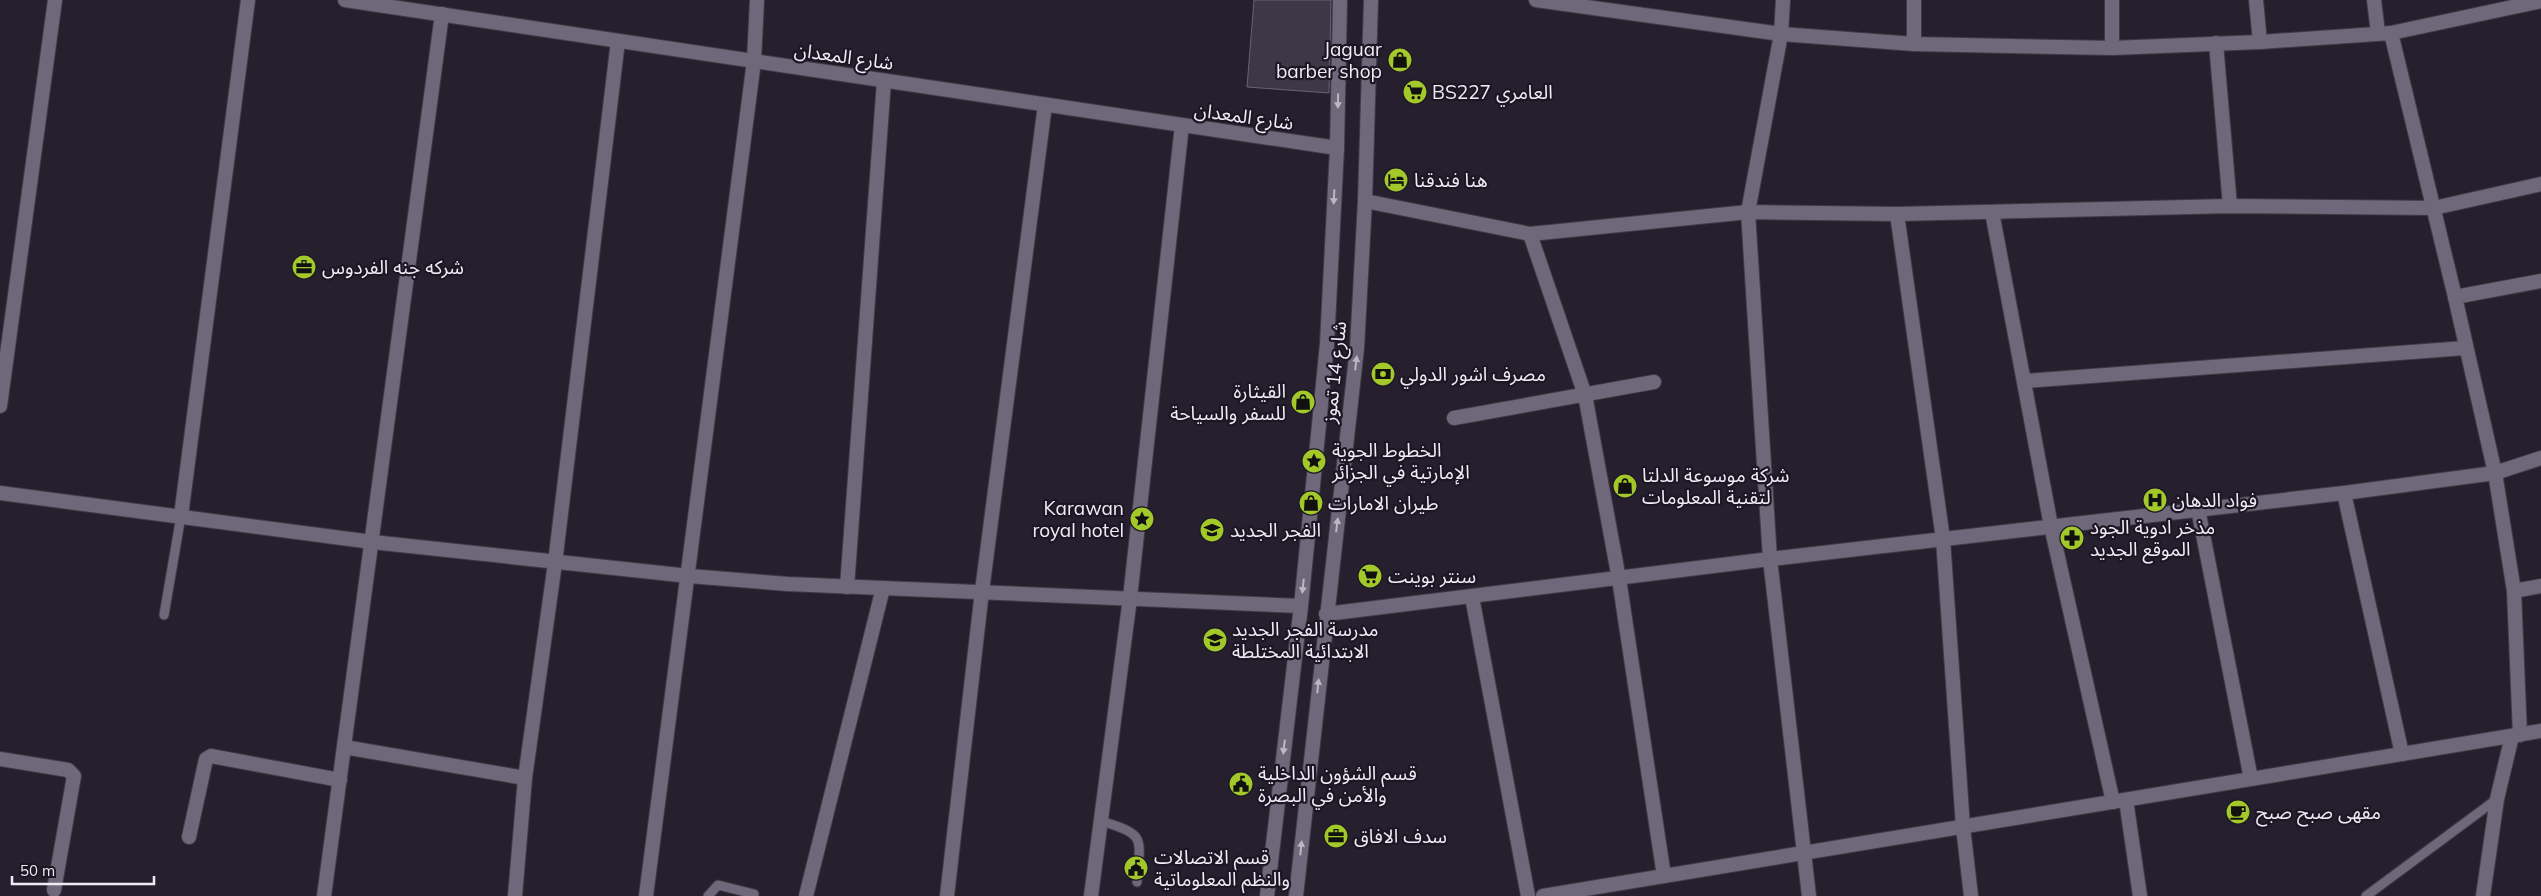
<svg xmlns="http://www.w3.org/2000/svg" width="2541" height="896" font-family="Mulish,'Noto Sans Arabic',sans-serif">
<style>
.building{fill:#3d3746;stroke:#696374}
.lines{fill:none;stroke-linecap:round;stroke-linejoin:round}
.service-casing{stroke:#403b47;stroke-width:11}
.minor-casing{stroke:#403b47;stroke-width:16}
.tertiary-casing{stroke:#403b47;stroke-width:16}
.secondary-casing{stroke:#403b47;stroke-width:16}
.service{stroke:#6f687a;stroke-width:9}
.minor{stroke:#6f687a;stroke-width:14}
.tertiary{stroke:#6f687a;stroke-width:14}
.secondary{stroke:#6f687a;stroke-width:14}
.oneway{fill:#bcb7c4}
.labels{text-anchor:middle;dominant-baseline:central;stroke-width:4.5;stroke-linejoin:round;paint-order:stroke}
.poi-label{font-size:19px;fill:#f0ecf6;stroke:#1c1724;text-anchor:start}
.street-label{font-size:19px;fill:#f0ecf6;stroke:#1c1724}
</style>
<rect width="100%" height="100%" fill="#26202e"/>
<polygon class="building" points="1254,0 1331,0 1329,93 1247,87"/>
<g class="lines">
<defs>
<g id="service">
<polyline points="164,615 181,516"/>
<path d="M1101,821C1147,835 1140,837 1137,882"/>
<polyline points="708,896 718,885 754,894"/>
<polyline points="2366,896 2497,799"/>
</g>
<g id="minor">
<polyline points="1536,0 1781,34 1914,44 2112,48 2260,42 2391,33 2541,1"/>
<polyline points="1783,0 1781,34 1748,212 1770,559 1809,896"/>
<polyline points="1914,0 1914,44"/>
<polyline points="2112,0 2112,48"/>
<polyline points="2256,0 2260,42"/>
<polyline points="2374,0 2378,33"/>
<polyline points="2391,33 2455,297 2495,473 2514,591 2520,735"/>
<polyline points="2216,43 2230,206"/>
<polyline points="1365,201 1530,234 1748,212 1897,214 2230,206 2434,208 2541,184"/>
<polyline points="1992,212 2051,526 2113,802"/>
<polyline points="1897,214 1943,539 1963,827 1971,896"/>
<polyline points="1530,234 1585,395 1619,579 1664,876"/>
<polyline points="2455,297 2541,281"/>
<polyline points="2025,381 2465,348"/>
<polyline points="1454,418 1654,382"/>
<polyline points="2344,493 2402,754"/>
<polyline points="2198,509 2251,779"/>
<polyline points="181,516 248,0"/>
<polyline points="847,587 884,81"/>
<polyline points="2514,591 2541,586"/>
<polyline points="1472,597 1528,896"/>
<polyline points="344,747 525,778"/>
<polyline points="0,759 68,770 74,776 54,890"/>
<polyline points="2126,800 2140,896"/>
<polyline points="189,837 206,759 211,756 340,780"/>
<polyline points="324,896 442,14"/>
<polyline points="515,896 525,778 555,563 618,41"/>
<polyline points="646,896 754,61 757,0"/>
<polyline points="806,896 883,588"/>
<polyline points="947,896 982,591 1045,105"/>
<polyline points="1091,896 1130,598 1182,125"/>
<polyline points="1543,896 2541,731"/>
<polyline points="2483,896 2497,799 2512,736"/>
</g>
<g id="tertiary">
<polyline points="345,0 1337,148"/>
<polyline points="0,406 55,0"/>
<polyline points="0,493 372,542 689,576 788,584 1301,606"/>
<polyline points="1326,614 1770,559 2344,493 2495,473 2541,458"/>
</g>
<g id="secondary">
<polyline points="1267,896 1301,606 1327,344 1337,148 1340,0"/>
<polyline points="1296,896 1357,348 1365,201 1371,0"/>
</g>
</defs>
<use href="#service" class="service-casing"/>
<use href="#minor" class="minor-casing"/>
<use href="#tertiary" class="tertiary-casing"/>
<use href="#secondary" class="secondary-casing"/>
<use href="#service" class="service"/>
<use href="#minor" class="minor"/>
<use href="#tertiary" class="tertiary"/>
<use href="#secondary" class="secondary"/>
</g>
<defs><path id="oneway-solid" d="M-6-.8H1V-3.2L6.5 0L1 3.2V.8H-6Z" transform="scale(1.25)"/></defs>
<g class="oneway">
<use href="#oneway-solid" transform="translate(1338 101) rotate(91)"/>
<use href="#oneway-solid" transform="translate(1334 197) rotate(93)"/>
<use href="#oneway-solid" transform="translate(1356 363) rotate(-83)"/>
<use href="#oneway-solid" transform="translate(1337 525) rotate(-83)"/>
<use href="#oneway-solid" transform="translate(1303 586) rotate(96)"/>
<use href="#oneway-solid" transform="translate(1318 686) rotate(-84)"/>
<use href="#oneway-solid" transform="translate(1284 747) rotate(97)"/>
<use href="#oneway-solid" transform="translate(1301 848) rotate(-84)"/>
</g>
<defs>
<symbol id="shop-disc" viewBox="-11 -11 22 22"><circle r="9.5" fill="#a2c929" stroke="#1c1724"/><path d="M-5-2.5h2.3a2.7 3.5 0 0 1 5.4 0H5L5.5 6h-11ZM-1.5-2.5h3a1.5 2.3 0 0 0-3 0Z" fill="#111"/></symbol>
<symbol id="supermarket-disc" viewBox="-11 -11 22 22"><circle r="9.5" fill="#a2c929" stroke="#1c1724"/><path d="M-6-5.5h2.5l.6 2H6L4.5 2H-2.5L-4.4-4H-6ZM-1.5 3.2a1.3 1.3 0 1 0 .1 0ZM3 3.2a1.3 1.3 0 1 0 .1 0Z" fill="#111"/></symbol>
<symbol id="hotel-disc" viewBox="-11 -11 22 22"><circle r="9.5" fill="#a2c929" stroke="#1c1724"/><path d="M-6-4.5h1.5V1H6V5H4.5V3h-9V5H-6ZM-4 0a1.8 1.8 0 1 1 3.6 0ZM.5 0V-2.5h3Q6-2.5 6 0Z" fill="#111"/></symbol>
<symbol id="office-disc" viewBox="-11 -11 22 22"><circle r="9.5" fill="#a2c929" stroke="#1c1724"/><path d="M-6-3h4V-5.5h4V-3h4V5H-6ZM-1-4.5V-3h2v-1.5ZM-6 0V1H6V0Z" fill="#111"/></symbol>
<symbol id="bank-disc" viewBox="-11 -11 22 22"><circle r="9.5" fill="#a2c929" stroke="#1c1724"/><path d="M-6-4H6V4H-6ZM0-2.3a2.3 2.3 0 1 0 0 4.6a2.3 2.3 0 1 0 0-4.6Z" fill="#111"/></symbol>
<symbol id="sight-disc" viewBox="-11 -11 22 22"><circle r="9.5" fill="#a2c929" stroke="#1c1724"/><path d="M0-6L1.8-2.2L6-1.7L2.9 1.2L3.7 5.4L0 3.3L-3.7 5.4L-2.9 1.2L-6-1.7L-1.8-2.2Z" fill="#111"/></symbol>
<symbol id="hospital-disc" viewBox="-11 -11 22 22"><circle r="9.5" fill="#a2c929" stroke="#1c1724"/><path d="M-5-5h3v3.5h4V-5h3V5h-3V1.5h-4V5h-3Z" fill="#111"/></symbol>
<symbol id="school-disc" viewBox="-11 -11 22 22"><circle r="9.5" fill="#a2c929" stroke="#1c1724"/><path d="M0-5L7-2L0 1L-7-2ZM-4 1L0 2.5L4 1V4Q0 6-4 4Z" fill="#111"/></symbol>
<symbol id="pharmacy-disc" viewBox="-11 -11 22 22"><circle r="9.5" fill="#a2c929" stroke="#1c1724"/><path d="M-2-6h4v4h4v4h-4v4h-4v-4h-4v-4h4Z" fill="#111"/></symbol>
<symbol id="civic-disc" viewBox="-11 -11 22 22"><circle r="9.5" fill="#a2c929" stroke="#1c1724"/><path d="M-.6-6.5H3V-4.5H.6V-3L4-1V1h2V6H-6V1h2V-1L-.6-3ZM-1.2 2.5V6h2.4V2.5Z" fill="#111"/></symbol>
<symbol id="cafe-disc" viewBox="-11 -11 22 22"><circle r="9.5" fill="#a2c929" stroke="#1c1724"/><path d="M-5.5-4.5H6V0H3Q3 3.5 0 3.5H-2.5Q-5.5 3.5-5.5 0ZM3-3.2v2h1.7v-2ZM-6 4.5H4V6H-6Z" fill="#111"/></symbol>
</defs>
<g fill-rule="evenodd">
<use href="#shop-disc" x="1386" y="46" width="28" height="28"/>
<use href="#supermarket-disc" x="1401" y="78" width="28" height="28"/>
<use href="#hotel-disc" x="1382" y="166" width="28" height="28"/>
<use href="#office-disc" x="290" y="253" width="28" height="28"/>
<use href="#bank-disc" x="1369" y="360" width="28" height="28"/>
<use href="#shop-disc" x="1289" y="388" width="28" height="28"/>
<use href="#sight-disc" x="1300" y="447" width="28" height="28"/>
<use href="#shop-disc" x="1611" y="472" width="28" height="28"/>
<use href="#hospital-disc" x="2141" y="486" width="28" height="28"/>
<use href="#shop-disc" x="1297" y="489" width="28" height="28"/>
<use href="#sight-disc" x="1128" y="505" width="28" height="28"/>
<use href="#school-disc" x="1198" y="516" width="28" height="28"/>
<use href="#pharmacy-disc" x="2058" y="524" width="28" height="28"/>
<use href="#supermarket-disc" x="1356" y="562" width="28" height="28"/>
<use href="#school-disc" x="1201" y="626" width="28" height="28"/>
<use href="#civic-disc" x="1227" y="770" width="28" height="28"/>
<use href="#cafe-disc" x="2224" y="798" width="28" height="28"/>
<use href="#office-disc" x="1322" y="822" width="28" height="28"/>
<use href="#civic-disc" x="1122" y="854" width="28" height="28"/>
</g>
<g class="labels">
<g class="poi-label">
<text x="1382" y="49" text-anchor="end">Jaguar<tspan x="1382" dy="22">barber shop</tspan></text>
<text x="1432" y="92">BS227 العامري</text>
<text x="1414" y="180">هنا فندقنا</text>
<text x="322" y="267">شركه جنه الفردوس</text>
<text x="1400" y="374">مصرف اشور الدولي</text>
<text x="1286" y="391" text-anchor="end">القيثارة<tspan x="1286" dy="22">للسفر والسياحة</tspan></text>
<text x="1332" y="450">الخطوط الجوية<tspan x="1332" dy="22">الإمارتية في الجزائر</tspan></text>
<text x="1642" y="475">شركة موسوعة الدلتا<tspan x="1642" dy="22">لتقنية المعلومات</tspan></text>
<text x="2172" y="500">فواد الدهان</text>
<text x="1328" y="503">طيران الامارات</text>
<text x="1124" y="508" text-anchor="end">Karawan<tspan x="1124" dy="22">royal hotel</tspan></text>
<text x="2090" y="527">مذخر ادوية الجود<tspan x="2090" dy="22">الموقع الجديد</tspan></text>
<text x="1230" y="530">الفجر الجديد</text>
<text x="1388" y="576">سنتر بوينت</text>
<text x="1232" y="629">مدرسة الفجر الجديد<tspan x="1232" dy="22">الابتدائية المختلطة</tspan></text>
<text x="1258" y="773">قسم الشؤون الداخلية<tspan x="1258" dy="22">والأمن في البصرة</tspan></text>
<text x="2256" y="812">مقهى صبح صبح</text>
<text x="1354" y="836">سدف الافاق</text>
<text x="1154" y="857">قسم الاتصالات<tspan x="1154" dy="22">والنظم المعلوماتية</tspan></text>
</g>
<g class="street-label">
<text transform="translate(844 56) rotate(8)">شارع المعدان</text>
<text transform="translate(1244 116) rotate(8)">شارع المعدان</text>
<text transform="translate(1334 372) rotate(-84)">شارع 14 تموز</text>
</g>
</g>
<path d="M12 876v8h142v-8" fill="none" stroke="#f0ecf6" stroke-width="2.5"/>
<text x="20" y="876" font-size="15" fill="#f0ecf6" stroke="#1c1724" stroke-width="4" paint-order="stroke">50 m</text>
</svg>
